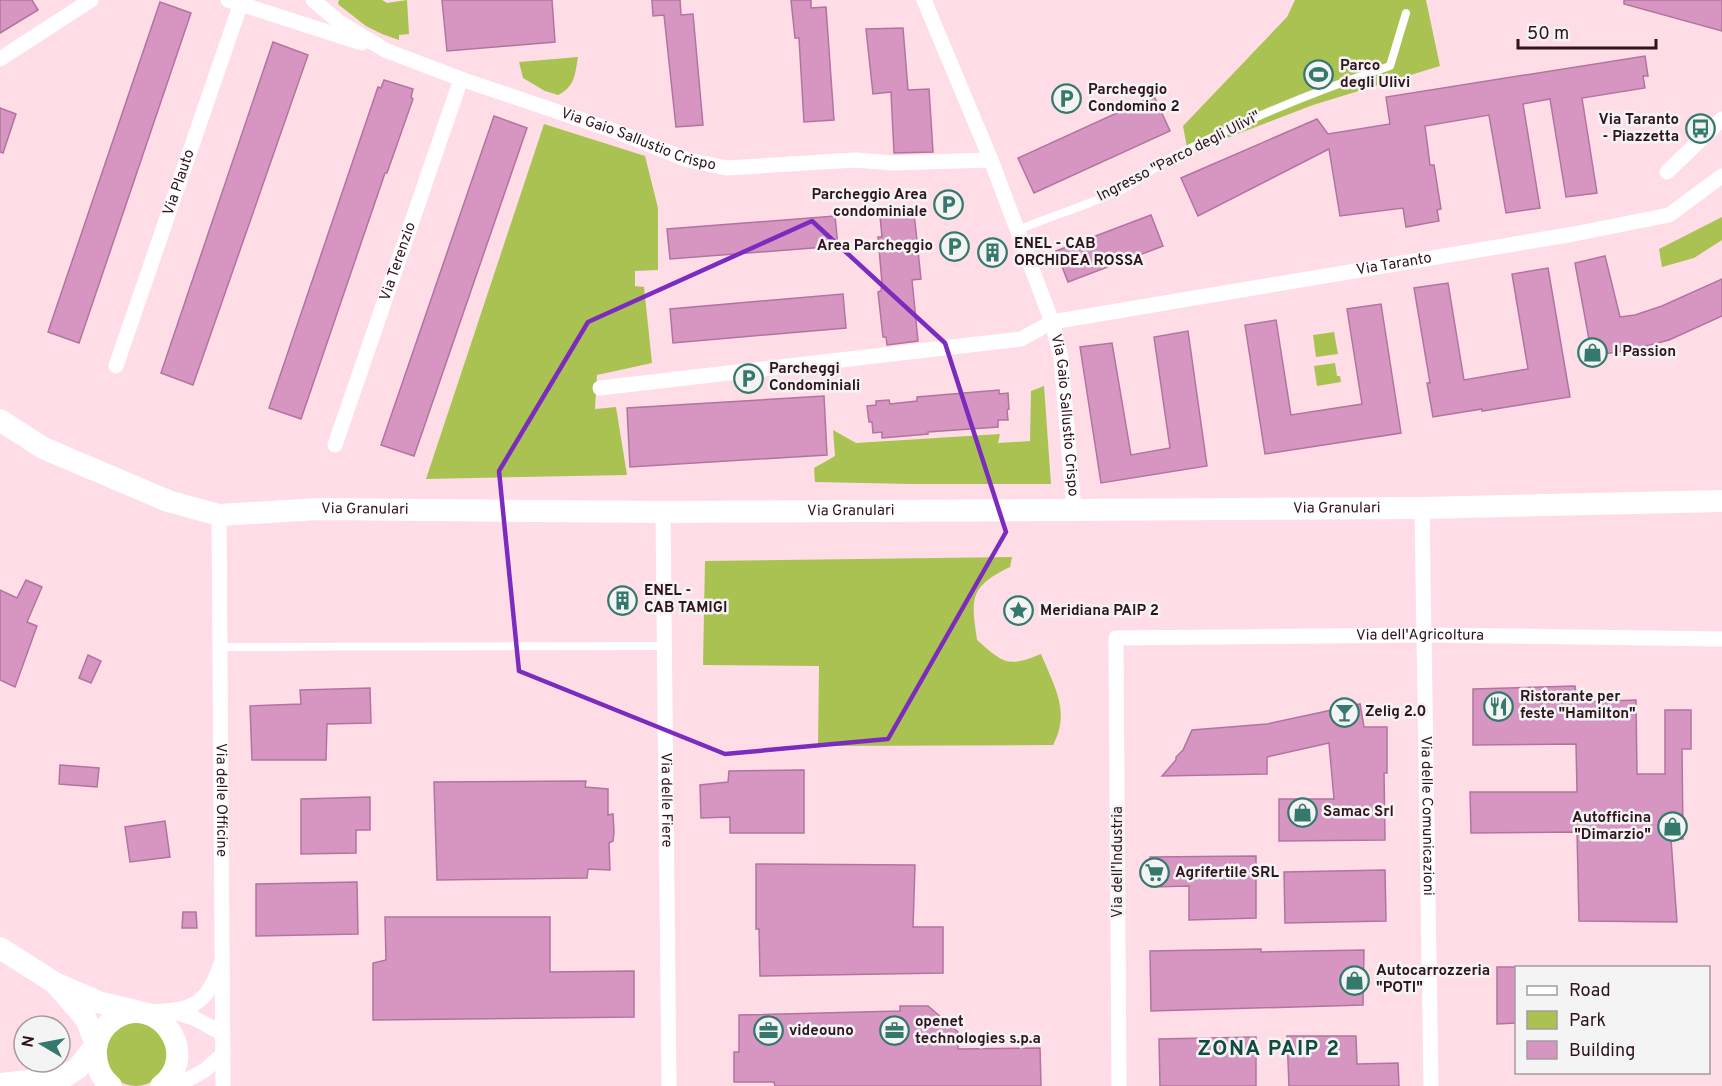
<svg xmlns="http://www.w3.org/2000/svg" width="1722" height="1086" font-family="Overpass,sans-serif">
<style>
.green{fill:#aac252}
.building{fill:#d796c1;stroke:#b2749e;stroke-width:1.5}
.lines{fill:none;stroke-linecap:round;stroke-linejoin:round}
.lane{stroke:#fff;stroke-width:8}
.street{stroke:#fff;stroke-width:15}
.secondary{stroke:#fff;stroke-width:22}
.marked{fill:none;stroke:#7b2cbf;stroke-width:4.5;stroke-linejoin:round}
.labels{text-anchor:middle;dominant-baseline:central;stroke-width:5;stroke-linejoin:round;paint-order:stroke}
.poi-label{font-size:15px;font-weight:bold;fill:#30141d;stroke:#f4f4f4;text-anchor:start}
.street-label{font-size:15px;fill:#30141d;stroke:#f4f4f4}
.district-label{font-size:21px;font-weight:bold;letter-spacing:1.5px;fill:#104a40;stroke:#f4f4f4}
</style>
<rect width="100%" height="100%" fill="#fedde6"/>
<g class="green">
<polygon points="339,0 382,0 387,3 407,0 409,34 399,35 399,40 382,34 366,26 339,5 338,3"/>
<polygon points="1295,0 1426,0 1440,66 1313,105 1188,153 1183,126 1287,17"/>
<path d="M578,57C575,74 575,87 558,95L545,91L523,78L519,62Z"/>
<polygon points="544,124 645,156 658,208 658,270 635,271 635,286 644,287 652,363 597,375 595,409 616,407 627,475 426,479"/>
<polygon points="1722,217 1722,240 1694,258 1662,267 1659,249"/>
<polygon points="1334,332 1338,354 1316,357 1313,335"/>
<polygon points="1335,363 1337,376 1340,376 1341,382 1317,386 1314,366"/>
<polygon points="1044,386 1051,484 912,484 815,482 814,468 835,456 833,430 856,443 1000,434 998,443 1030,441 1031,391"/>
<path d="M1012,557L1010,567C969,587 971,598 977,640C1003,663 1008,668 1041,654C1054,686 1071,711 1053,745L818,746L819,666L703,665L705,561Z"/>
<circle cx="136" cy="1054" r="32"/>
</g>
<g class="building">
<polygon points="0,0 32,0 38,10 0,33"/>
<polygon points="442,0 552,0 555,42 447,51"/>
<polygon points="652,0 680,0 681,15 693,14 703,125 676,127 664,15 653,16"/>
<polygon points="791,0 811,0 811,8 826,7 834,120 804,122 799,38 795,38"/>
<polygon points="1624,0 1722,0 1722,31 1624,4"/>
<polygon points="160,2 191,13 79,343 48,332"/>
<polygon points="903,28 908,90 929,89 933,152 894,153 891,92 873,94 866,29"/>
<polygon points="273,42 308,55 193,385 161,373"/>
<polygon points="1645,56 1648,76 1643,76 1645,88 1582,98 1597,193 1566,197 1550,99 1523,104 1540,208 1506,213 1489,115 1425,126 1430,165 1434,165 1441,209 1437,210 1439,221 1406,227 1403,208 1340,216 1329,149 1198,216 1181,178 1317,119 1328,134 1390,124 1386,97"/>
<polygon points="384,80 413,89 411,97 413,99 387,173 385,173 301,419 269,408 378,87 381,88"/>
<polygon points="1154,96 1170,131 1034,193 1018,158"/>
<polygon points="0,108 16,114 3,153 0,152"/>
<polygon points="494,116 527,128 414,456 381,445"/>
<polygon points="914,213 921,279 912,280 918,341 887,345 886,337 883,337 878,292 881,291 882,283 878,237 882,237 880,216"/>
<polygon points="1151,215 1163,246 1068,282 1056,251"/>
<polygon points="835,216 838,246 670,259 667,229"/>
<polygon points="1605,256 1620,317 1635,315 1662,306 1722,279 1722,316 1669,340 1635,349 1592,356 1575,263"/>
<polygon points="1548,268 1570,397 1482,411 1482,409 1433,417 1427,383 1430,383 1414,288 1448,283 1464,380 1528,369 1512,274"/>
<polygon points="843,294 846,328 673,343 670,309"/>
<polygon points="1381,304 1401,433 1265,454 1245,325 1276,320 1291,415 1362,404 1347,309"/>
<polygon points="1188,331 1207,466 1101,483 1080,347 1112,343 1131,455 1170,448 1154,337"/>
<polygon points="999,390 999,394 1008,393 1009,409 1007,410 1008,420 998,420 998,427 928,432 928,434 882,438 882,432 873,433 872,422 869,422 867,406 876,405 876,401 889,400 890,404 917,401 917,397"/>
<polygon points="824,396 827,455 630,467 627,408"/>
<polygon points="26,580 42,587 27,622 37,626 15,687 0,680 0,590 17,598"/>
<polygon points="88,655 101,661 91,683 79,678"/>
<polygon points="1575,686 1577,702 1636,700 1637,774 1665,774 1665,710 1691,710 1691,749 1682,749 1683,839 1671,839 1677,922 1579,921 1577,832 1471,833 1470,792 1577,792 1576,744 1473,745 1473,689"/>
<polygon points="370,688 371,723 327,724 326,760 252,760 250,706 301,704 300,690"/>
<polygon points="1360,704 1364,727 1387,727 1387,773 1384,773 1385,840 1279,841 1279,799 1334,799 1329,743 1267,757 1267,774 1162,776 1176,760 1176,757 1183,750 1192,730 1267,724"/>
<polygon points="60,765 99,768 97,787 59,784"/>
<polygon points="804,770 804,833 730,833 730,817 701,818 700,785 728,782 729,771"/>
<polygon points="586,781 585,787 608,789 608,815 613,814 614,832 613,841 609,843 610,870 588,869 587,878 437,880 434,782"/>
<polygon points="370,797 370,830 356,830 356,853 301,854 301,799"/>
<polygon points="165,821 170,857 130,862 125,827"/>
<polygon points="1256,856 1256,918 1189,920 1189,886 1151,887 1150,857"/>
<polygon points="756,864 915,865 913,927 943,927 943,973 760,976 759,929 756,929"/>
<polygon points="1385,870 1386,921 1285,923 1284,872"/>
<polygon points="357,882 358,934 256,936 256,884"/>
<polygon points="183,912 196,912 197,928 182,928"/>
<polygon points="385,917 550,917 550,972 634,971 634,1017 373,1020 373,963 386,960"/>
<polygon points="1261,949 1261,952 1364,950 1363,1005 1151,1011 1150,951"/>
<polygon points="1497,967 1516,967 1516,1023 1497,1024"/>
<polygon points="900,1006 928,1006 958,1032 958,1049 1040,1048 1041,1086 775,1086 774,1082 734,1082 734,1052 739,1052 739,1015 900,1011"/>
<polygon points="1287,1036 1356,1036 1357,1064 1398,1063 1399,1086 1289,1086"/>
<polygon points="1256,1037 1256,1086 1160,1086 1159,1039"/>
</g>
<g class="lines">
<g class="lane">
<path d="M1018,230C1052,216 1088,205 1121,190C1140,181 1155,165 1175,156C1244,120 1315,91 1390,66L1406,13"/>
<polyline points="220,647 664,646"/>
</g>
<g class="street">
<polyline points="228,0 362,43"/>
<path id="s1" d="M313,0L339,22L385,50L461,79L615,131L688,160L727,168L856,160L893,163L991,160"/>
<path id="s2" d="M924,0L991,160L1052,322L1061,358L1074,510"/>
<polyline points="0,59 91,0"/>
<polyline points="1667,172 1722,119"/>
<path id="s3" d="M116,366L242,0"/>
<path id="s4" d="M600,388L1021,339L1052,322L1574,234L1669,215L1722,176"/>
<path id="s5" d="M335,445L461,79"/>
<path id="s6" d="M1422,508L1431,1086"/>
<path id="s7" d="M663,512L669,1086"/>
<path id="s8" d="M219,515L223,1086"/>
<path d="M147,1012C188,1011 206,1008 220,966"/>
<polyline points="174,1012 194,1018 223,1034"/>
<polyline points="164,1084 182,1083 205,1070 223,1054"/>
<path id="s9" d="M1119,1086L1116,638L1424,635L1722,639"/>
</g>
<g class="secondary">
<path id="s10" d="M0,420L43,448L168,501L219,515L319,509L663,512L1422,508L1722,501"/>
<polyline points="0,948 55,983 101,1003 136,1011"/>
<polyline points="0,1084 64,1077 78,1068 96,1044 86,1019 55,983"/>
<path d="M111,1086C100,1077 95,1064 96,1049C97,1037 104,1026 114,1019C158,991 202,1055 161,1086"/>
</g>
</g>
<path class="marked" d="M812,221L945,343L1006,532L888,739L725,754L519,671L499,471L588,322Z"/>
<defs>
<symbol id="stadium-ring" viewBox="-11 -11 22 22"><circle r="9.5" fill="#f4f4f4" stroke="#35796d" stroke-width="1.5"/><path d="M0-5a6.5 5 0 1 0 0 10a6.5 5 0 1 0 0-10ZM-3.5-1.8h7v3.6h-7Z" fill="#35796d"/></symbol>
<symbol id="parking-ring" viewBox="-11 -11 22 22"><circle r="9.5" fill="#f4f4f4" stroke="#35796d" stroke-width="1.5"/><path d="M-3.5-5.5H1a3.5 3.5 0 0 1 0 7H-1V5.5H-3.5ZM-1-3.4V-.6H.8a1.4 1.4 0 0 0 0-2.8Z" fill="#35796d"/></symbol>
<symbol id="bus-ring" viewBox="-11 -11 22 22"><circle r="9.5" fill="#f4f4f4" stroke="#35796d" stroke-width="1.5"/><path d="M-5-6H5V4H4V6H2V4H-2V6H-4V4H-5ZM-3.5-4V0h7V-4ZM-3.5 1.2v1.5H-2V1.2ZM2 1.2v1.5H3.5V1.2Z" fill="#35796d"/></symbol>
<symbol id="building-ring" viewBox="-11 -11 22 22"><circle r="9.5" fill="#f4f4f4" stroke="#35796d" stroke-width="1.5"/><path d="M-4-6H4V6H1V3H-1V6H-4ZM-2.5-4.3h1.7v1.8h-1.7ZM.8-4.3h1.7v1.8H.8ZM-2.5-1h1.7V.8h-1.7ZM.8-1h1.7V.8H.8Z" fill="#35796d"/></symbol>
<symbol id="shop-ring" viewBox="-11 -11 22 22"><circle r="9.5" fill="#f4f4f4" stroke="#35796d" stroke-width="1.5"/><path d="M-5-2.5h2.3a2.7 3.5 0 0 1 5.4 0H5L5.5 6h-11ZM-1.5-2.5h3a1.5 2.3 0 0 0-3 0Z" fill="#35796d"/></symbol>
<symbol id="sight-ring" viewBox="-11 -11 22 22"><circle r="9.5" fill="#f4f4f4" stroke="#35796d" stroke-width="1.5"/><path d="M0-6L1.8-2.2L6-1.7L2.9 1.2L3.7 5.4L0 3.3L-3.7 5.4L-2.9 1.2L-6-1.7L-1.8-2.2Z" fill="#35796d"/></symbol>
<symbol id="restaurant-ring" viewBox="-11 -11 22 22"><circle r="9.5" fill="#f4f4f4" stroke="#35796d" stroke-width="1.5"/><path d="M-5-6h1v4h1v-4h1v4h1v-4h1v5L-1.5 .5V6h-2V.5L-5-1ZM5-6V6H3V1.5H1.5Q1.5-4 5-6Z" fill="#35796d"/></symbol>
<symbol id="bar-ring" viewBox="-11 -11 22 22"><circle r="9.5" fill="#f4f4f4" stroke="#35796d" stroke-width="1.5"/><path d="M-6-5H6L.8 .8V4.5H3.5V6h-7V4.5H-.8V.8Z" fill="#35796d"/></symbol>
<symbol id="supermarket-ring" viewBox="-11 -11 22 22"><circle r="9.5" fill="#f4f4f4" stroke="#35796d" stroke-width="1.5"/><path d="M-6-5.5h2.5l.6 2H6L4.5 2H-2.5L-4.4-4H-6ZM-1.5 3.2a1.3 1.3 0 1 0 .1 0ZM3 3.2a1.3 1.3 0 1 0 .1 0Z" fill="#35796d"/></symbol>
<symbol id="office-ring" viewBox="-11 -11 22 22"><circle r="9.5" fill="#f4f4f4" stroke="#35796d" stroke-width="1.5"/><path d="M-6-3h4V-5.5h4V-3h4V5H-6ZM-1-4.5V-3h2v-1.5ZM-6 0V1H6V0Z" fill="#35796d"/></symbol>
</defs>
<g fill-rule="evenodd">
<use href="#stadium-ring" x="1302" y="58" width="33" height="33"/>
<use href="#parking-ring" x="1050" y="82" width="33" height="33"/>
<use href="#bus-ring" x="1684" y="112" width="33" height="33"/>
<use href="#parking-ring" x="932" y="188" width="33" height="33"/>
<use href="#parking-ring" x="938" y="230" width="33" height="33"/>
<use href="#building-ring" x="976" y="236" width="33" height="33"/>
<use href="#shop-ring" x="1576" y="336" width="33" height="33"/>
<use href="#parking-ring" x="732" y="362" width="33" height="33"/>
<use href="#building-ring" x="606" y="584" width="33" height="33"/>
<use href="#sight-ring" x="1002" y="594" width="33" height="33"/>
<use href="#restaurant-ring" x="1482" y="690" width="33" height="33"/>
<use href="#bar-ring" x="1328" y="696" width="33" height="33"/>
<use href="#shop-ring" x="1286" y="796" width="33" height="33"/>
<use href="#shop-ring" x="1656" y="810" width="33" height="33"/>
<use href="#supermarket-ring" x="1138" y="856" width="33" height="33"/>
<use href="#shop-ring" x="1338" y="964" width="33" height="33"/>
<use href="#office-ring" x="752" y="1014" width="33" height="33"/>
<use href="#office-ring" x="878" y="1014" width="33" height="33"/>
</g>
<g class="labels">
<g class="poi-label">
<text x="1340" y="66">Parco<tspan x="1340" dy="17">degli Ulivi</tspan></text>
<text x="1088" y="90">Parcheggio<tspan x="1088" dy="17">Condomino 2</tspan></text>
<text x="1679" y="120" text-anchor="end">Via Taranto<tspan x="1679" dy="17">- Piazzetta</tspan></text>
<text x="927" y="195" text-anchor="end">Parcheggio Area<tspan x="927" dy="17">condominiale</tspan></text>
<text x="1014" y="244">ENEL - CAB<tspan x="1014" dy="17">ORCHIDEA ROSSA</tspan></text>
<text x="933" y="246" text-anchor="end">Area Parcheggio</text>
<text x="1614" y="352">I Passion</text>
<text x="769" y="369">Parcheggi<tspan x="769" dy="17">Condominiali</tspan></text>
<text x="644" y="591">ENEL -<tspan x="644" dy="17">CAB TAMIGI</tspan></text>
<text x="1040" y="611">Meridiana PAIP 2</text>
<text x="1520" y="697">Ristorante per<tspan x="1520" dy="17">feste "Hamilton"</tspan></text>
<text x="1365" y="712">Zelig 2.0</text>
<text x="1323" y="812">Samac Srl</text>
<text x="1651" y="818" text-anchor="end">Autofficina<tspan x="1651" dy="17">"Dimarzio"</tspan></text>
<text x="1175" y="873">Agrifertile SRL</text>
<text x="1376" y="971">Autocarrozzeria<tspan x="1376" dy="17">"POTI"</tspan></text>
<text x="915" y="1022">openet<tspan x="915" dy="17">technologies s.p.a</tspan></text>
<text x="789" y="1031">videouno</text>
</g>
<g class="street-label">
<text stroke="none"><textPath href="#s1" startOffset="357">Via Gaio Sallustio Crispo</textPath></text>
<text transform="translate(1179 157) rotate(-27)">Ingresso "Parco degli Ulivi"</text>
<text stroke="none"><textPath href="#s3" startOffset="194">Via Plauto</textPath></text>
<text stroke="none"><textPath href="#s5" startOffset="194">Via Terenzio</textPath></text>
<text stroke="none"><textPath href="#s4" startOffset="806">Via Taranto</textPath></text>
<text stroke="none"><textPath href="#s2" startOffset="441">Via Gaio Sallustio Crispo</textPath></text>
<text stroke="none"><textPath href="#s10" startOffset="386">Via Granulari</textPath></text>
<text stroke="none"><textPath href="#s10" startOffset="1358">Via Granulari</textPath></text>
<text stroke="none"><textPath href="#s10" startOffset="872">Via Granulari</textPath></text>
<text stroke="none"><textPath href="#s9" startOffset="752">Via dell'Agricoltura</textPath></text>
<text stroke="none"><textPath href="#s7" startOffset="288">Via delle Fiere</textPath></text>
<text stroke="none"><textPath href="#s8" startOffset="285">Via delle Officine</textPath></text>
<text stroke="none"><textPath href="#s6" startOffset="308">Via delle Comunicazioni</textPath></text>
<text transform="translate(1118 862) rotate(-90)">Via dell'Industria</text>
</g>
<g class="district-label">
<text x="1269" y="1049">ZONA PAIP 2</text>
</g>
</g>
<rect x="1515" y="966" width="195" height="108" fill="#f4f4f4" stroke="#a69a9e" stroke-width="1.5"/>
<rect x="1527" y="986" width="30" height="9" fill="#ffffff" stroke="#a69a9e" stroke-width="1.5"/>
<text x="1569" y="996" font-size="18" fill="#30141d">Road</text>
<rect x="1527" y="1011" width="30" height="18" fill="#aac252" stroke="#a69a9e" stroke-width="1.5"/>
<text x="1569" y="1026" font-size="18" fill="#30141d">Park</text>
<rect x="1527" y="1041" width="30" height="18" fill="#d796c1" stroke="#a69a9e" stroke-width="1.5"/>
<text x="1569" y="1056" font-size="18" fill="#30141d">Building</text>
<g transform="translate(42 1044) rotate(280)"><circle r="28" fill="#f4f4f4" stroke="#a69a9e" stroke-width="1.5"/>
<path d="M0-4.5L10 22L0 15L-10 22Z" fill="#35796d"/>
<text y="-9" font-size="16" font-weight="bold" text-anchor="middle" fill="#30141d">N</text>
</g>
<path d="M1518 39v9h138v-9" fill="none" stroke="#30141d" stroke-width="3"/>
<text x="1527" y="39" font-size="18" fill="#30141d" stroke="#f4f4f4" stroke-width="4.5" paint-order="stroke">50 m</text>
</svg>
